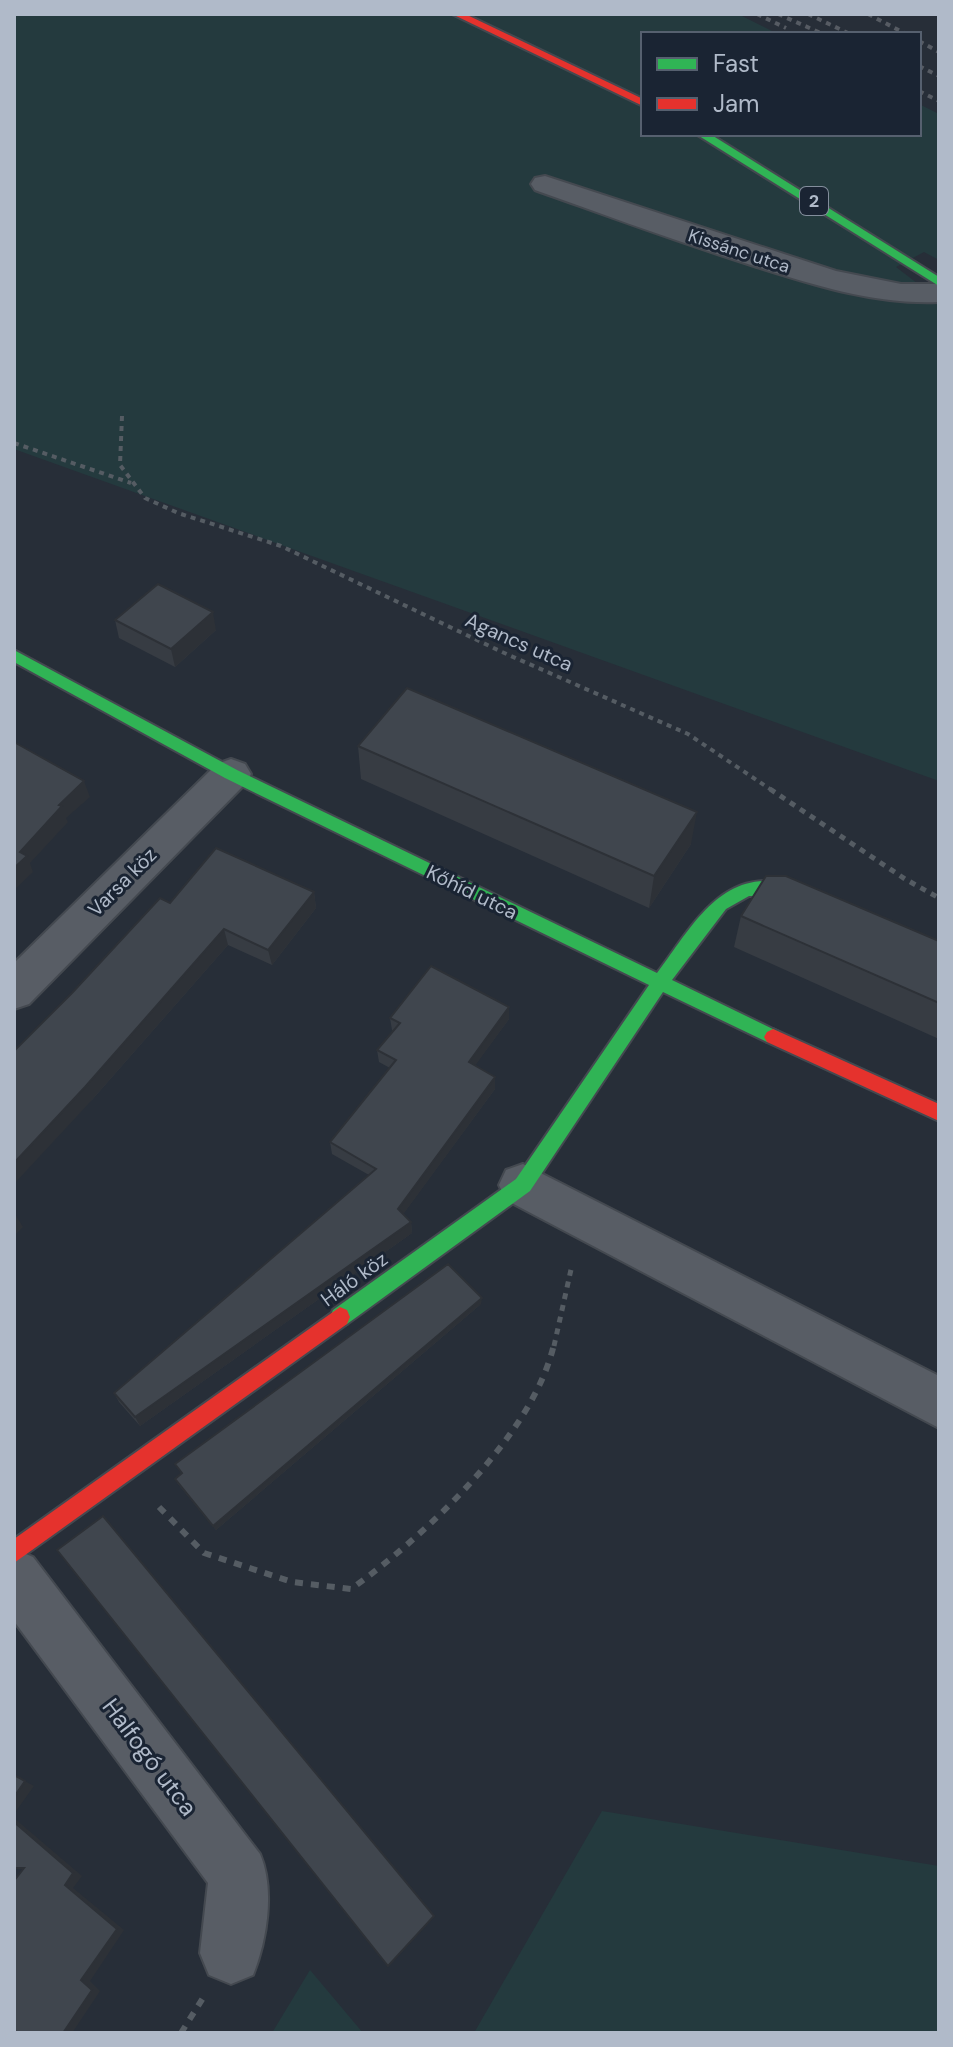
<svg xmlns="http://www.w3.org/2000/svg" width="953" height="2047" font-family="'DM Sans',sans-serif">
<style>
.green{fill:#243a3e}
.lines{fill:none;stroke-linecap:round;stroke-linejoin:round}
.street-casing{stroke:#444950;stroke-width:4}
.fast-casing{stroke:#444950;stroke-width:4}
.jam-casing{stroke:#444950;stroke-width:4}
.path-far2{stroke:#555c63;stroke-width:4;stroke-dasharray:5 5;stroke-linecap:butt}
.path-far1{stroke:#555c63;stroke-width:5;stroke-dasharray:6 6;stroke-linecap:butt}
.path{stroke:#555c63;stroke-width:6;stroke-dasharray:8 8;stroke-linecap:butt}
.street{fill:#585d65;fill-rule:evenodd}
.fast{fill:#30b455;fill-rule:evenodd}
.jam{fill:#e5322d;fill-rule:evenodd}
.rail{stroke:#565b63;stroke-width:4;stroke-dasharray:5 5;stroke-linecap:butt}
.wall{fill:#373c43}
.shaded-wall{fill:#2d3137}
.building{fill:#40464e;stroke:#2d3137;stroke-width:2}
.labels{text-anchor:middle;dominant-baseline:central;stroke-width:6;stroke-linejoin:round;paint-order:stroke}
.shield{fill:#1a2433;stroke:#838d9c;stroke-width:2}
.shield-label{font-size:18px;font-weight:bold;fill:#b0bac9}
.far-street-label{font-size:18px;fill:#b0bac9;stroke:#1a2433}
.street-label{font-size:20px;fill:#b0bac9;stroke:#1a2433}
.near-street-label{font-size:24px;fill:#b0bac9;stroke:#1a2433}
</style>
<rect width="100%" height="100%" fill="#272e38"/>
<g class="green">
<polygon points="14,14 738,14 778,34 643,34 643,134 919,134 919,104 939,114 939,260 924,252 896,267 939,300 939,781 14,449"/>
<polygon points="602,1811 939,1866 939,2033 474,2033"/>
<polygon points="310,1970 363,2033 272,2033"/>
</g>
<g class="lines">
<defs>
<g id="street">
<path d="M545,176L836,271L901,284H939V302C875,305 814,285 754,266C681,243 608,216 535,190L531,184L535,178Z"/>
<polygon points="231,759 245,764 251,774 245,784 29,1004 14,1009 14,963 217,764"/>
<polygon points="523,1164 939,1376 939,1428 506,1200 499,1185 506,1170"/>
<path d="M14,1549L33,1557L260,1854C275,1889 267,1940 253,1975L231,1984L209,1975L200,1953L208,1883L14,1621Z"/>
</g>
<g id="fast">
<polygon points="696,134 710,134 939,277 939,286"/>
<path d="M14,650L237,770L657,973C690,930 720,869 784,883C795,885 807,893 818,897L821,902L812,909L781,896H749L726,909L672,980L779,1032L782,1037L779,1042H767L663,992L530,1191L347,1324L340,1327L333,1324L330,1317L333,1310L516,1179L649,985L225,778L14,662Z"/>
</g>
<g id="jam">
<polygon points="452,14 465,14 643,99 643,106"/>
<polygon points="773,1029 939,1104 939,1121 767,1042 764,1037 767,1032"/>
<polygon points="340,1307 347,1310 350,1317 347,1324 14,1563 14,1539"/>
</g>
</defs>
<use href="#street" class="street-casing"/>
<use href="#fast" class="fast-casing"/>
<use href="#jam" class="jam-casing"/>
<g class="path-far2">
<polyline points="122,416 120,465 145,498 178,513 281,546 502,652 688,734 773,791"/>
<polyline points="14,443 131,483"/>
</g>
<g class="path-far1">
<polyline points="770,789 905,879 939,898"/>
<polyline points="554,1346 572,1265"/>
</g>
<g class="path">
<path d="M159,1507L204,1553L292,1582L351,1589C424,1537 534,1434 554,1344"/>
<polyline points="181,2033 203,1998"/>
</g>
<use href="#street" class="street"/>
<use href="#fast" class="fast"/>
<use href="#jam" class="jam"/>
<g class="rail">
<polyline points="757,14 786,28"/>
<polyline points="778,14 823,34"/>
<polyline points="808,14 850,34"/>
<polyline points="868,14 906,34"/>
<polyline points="919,41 939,52"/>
<polyline points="919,66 939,76"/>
<polyline points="919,91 939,101"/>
</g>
</g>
<g class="wall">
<polygon points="115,620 216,630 175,667 119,638"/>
<polygon points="358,746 691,844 649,908 361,779"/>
<polygon points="314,892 316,908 272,965 228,945 91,1101 170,903"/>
<polygon points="741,916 939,941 939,1039 734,947"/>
<polygon points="390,1018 509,1019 475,1065 495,1077 495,1089 403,1214 411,1222 412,1233 140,1426 119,1402 114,1393 369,1175 332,1154 330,1142 390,1068 379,1062 377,1050 393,1031 392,1030"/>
<polygon points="481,1304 216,1530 178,1484 175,1479 181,1473 175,1464"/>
</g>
<g class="shaded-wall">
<polygon points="213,612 216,630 175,667 171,649"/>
<polygon points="84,781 90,797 66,818 68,822 30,863 33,872 14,890 14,868 20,852 59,805"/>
<polygon points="697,812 691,844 649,908 654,876"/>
<polygon points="314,892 316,908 272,965 268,950"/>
<polygon points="224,929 228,945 91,1101 14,1184 14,1163"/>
<polygon points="509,1007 509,1019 469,1074 469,1062"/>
<polygon points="495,1077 495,1089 399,1220 398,1209"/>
<polygon points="15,1214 23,1227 14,1236 14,1215"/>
<polygon points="411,1222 412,1233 140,1426 135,1417"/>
<polygon points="482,1298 481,1304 216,1530 213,1526"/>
<polygon points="14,1775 34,1786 14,1814"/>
<polygon points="14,1818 82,1876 73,1888 124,1930 90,1981 100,1991 72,2033 63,2033 81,1980 65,1885 14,1822"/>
<polygon points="434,1916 434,1917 389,1966 388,1966"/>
</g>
<g class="building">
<polygon points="158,584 213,612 171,649 115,620"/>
<polygon points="407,688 697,812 654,876 358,746"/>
<polygon points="14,742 84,781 59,805 62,806 20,852 27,856 14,868"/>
<polygon points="216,848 314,892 268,950 224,929 85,1087 14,1163 14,1051 72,993 160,898 170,903"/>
<polygon points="766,876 786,876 939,941 939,1003 741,916"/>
<polygon points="431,966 509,1007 469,1062 495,1077 398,1209 411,1222 135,1417 114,1393 376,1169 330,1142 396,1060 377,1050 400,1023 390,1018"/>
<polygon points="448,1264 482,1298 213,1526 175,1479 182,1473 175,1464"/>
<polygon points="103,1516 434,1916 388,1966 57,1550"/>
<polygon points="14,1775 25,1781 14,1797"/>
<polygon points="14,1822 73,1873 65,1885 117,1929 81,1980 92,1990 63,2033 14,2033 14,1881 24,1868 14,1868"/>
</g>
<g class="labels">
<rect class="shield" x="800" y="187" width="28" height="28" rx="6"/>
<g class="shield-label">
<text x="814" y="201">2</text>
</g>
<g class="far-street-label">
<text transform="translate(739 251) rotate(18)">Kissánc utca</text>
</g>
<g class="street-label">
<text transform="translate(519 642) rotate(24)">Agancs utca</text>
<text transform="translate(122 882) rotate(-45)">Varsa köz</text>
<text transform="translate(472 892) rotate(26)">Kőhíd utca</text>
<text transform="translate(354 1279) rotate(-36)">Háló köz</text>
</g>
<g class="near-street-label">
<text transform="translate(150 1757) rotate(53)">Halfogó utca</text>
</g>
</g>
<rect width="953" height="2047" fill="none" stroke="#b0bac9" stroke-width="32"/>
<rect x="641" y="32" width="280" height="104" fill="#1a2433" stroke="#56606f" stroke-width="2"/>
<rect x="657" y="58" width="40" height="12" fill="#30b455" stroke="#56606f" stroke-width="2"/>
<text x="713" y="72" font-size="24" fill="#b0bac9">Fast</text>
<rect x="657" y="98" width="40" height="12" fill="#e5322d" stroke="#56606f" stroke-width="2"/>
<text x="713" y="112" font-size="24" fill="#b0bac9">Jam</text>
</svg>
